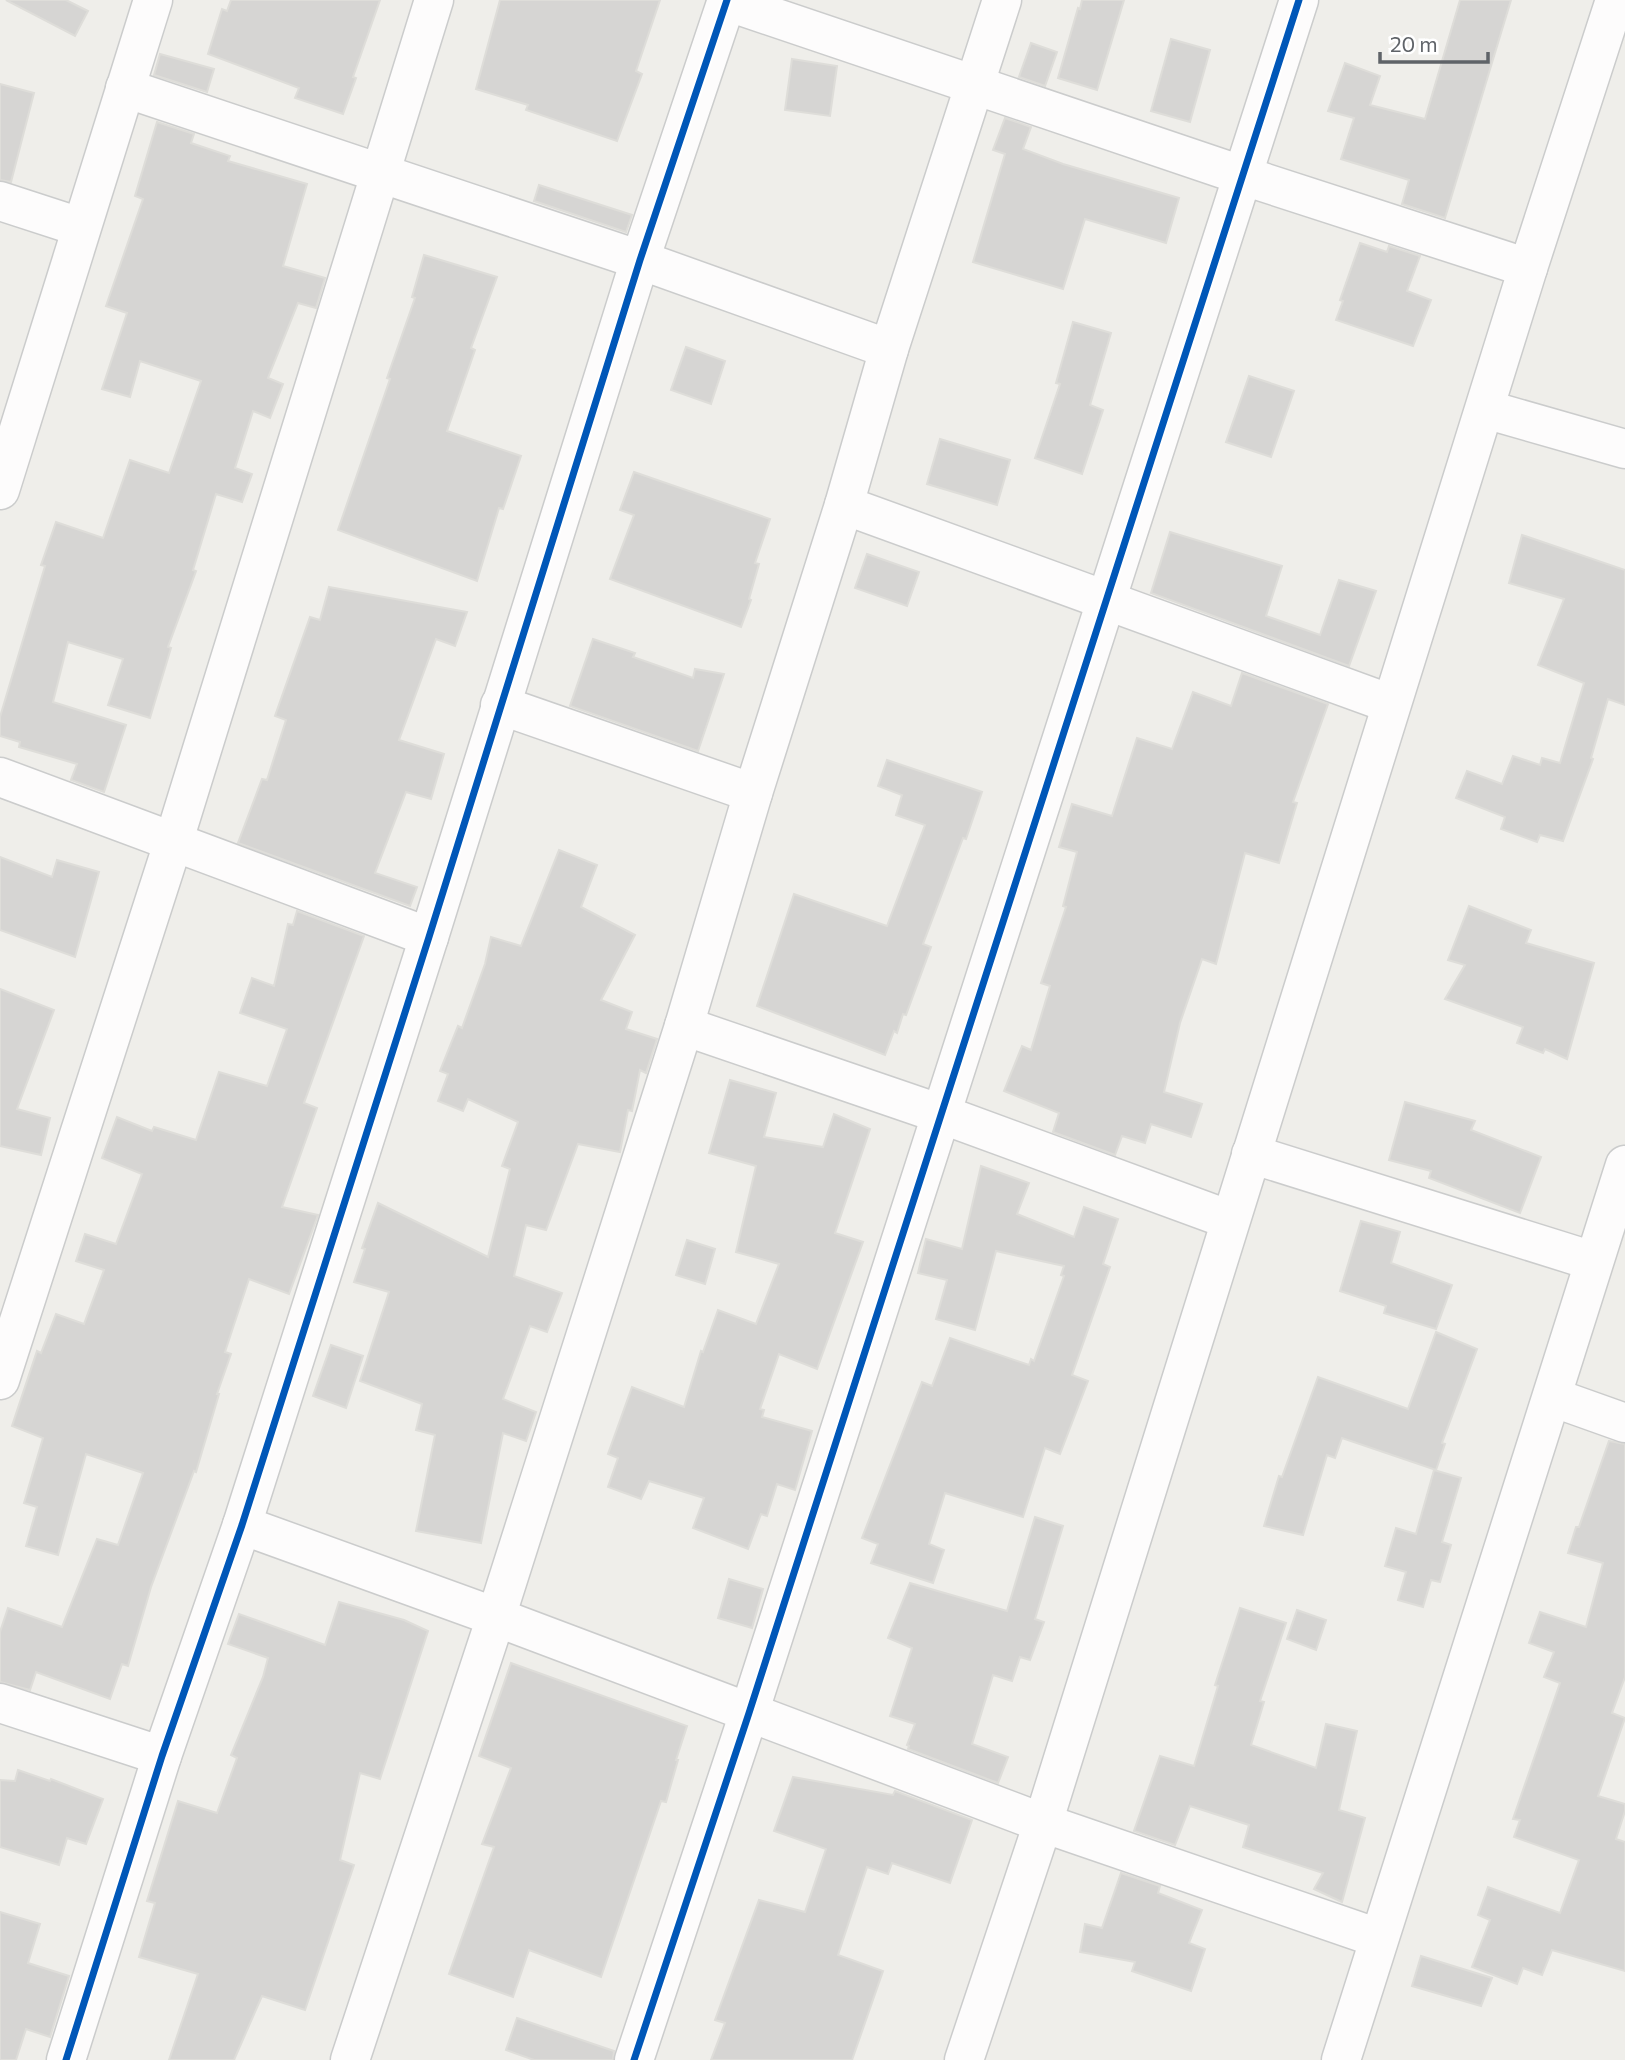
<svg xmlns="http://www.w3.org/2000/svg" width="1625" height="2060" font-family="Commissioner,sans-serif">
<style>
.building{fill:#d6d5d3;stroke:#deddd9;stroke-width:2}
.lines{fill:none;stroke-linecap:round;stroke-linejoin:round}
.minor-casing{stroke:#cbcccc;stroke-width:41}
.tertiary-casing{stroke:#cbcccc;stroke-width:41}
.minor{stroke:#fdfcfc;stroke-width:38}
.tertiary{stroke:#fdfcfc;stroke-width:38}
.cycleway-casing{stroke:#fff;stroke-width:11}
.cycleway{stroke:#0057b8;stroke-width:7}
</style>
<rect width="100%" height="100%" fill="#efeeea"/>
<g class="building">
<polygon points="6,0 66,0 88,11 75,36"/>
<polygon points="231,0 380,0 353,77 356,78 343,114 295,98 299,88 208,54 222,9 227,11"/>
<polygon points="500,0 660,0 636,71 642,74 617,141 526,110 528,105 476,89"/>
<polygon points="1082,0 1124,0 1097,90 1058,78 1078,8 1080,9"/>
<polygon points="1460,0 1511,0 1445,218 1402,204 1409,180 1341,159 1354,118 1328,111 1345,63 1380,76 1370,105 1425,119"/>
<polygon points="1171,39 1210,50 1190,122 1151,111"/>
<polygon points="1031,43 1057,52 1045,86 1019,77"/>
<polygon points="160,54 214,69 207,92 154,75"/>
<polygon points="792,59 837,66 830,116 785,110"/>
<polygon points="0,84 34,93 11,182 0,180"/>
<polygon points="1005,118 1031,127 1023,149 1063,164 1179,198 1166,243 1085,219 1063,289 973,262 1005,154 993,150"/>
<polygon points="157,122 194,134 191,143 230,156 228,161 307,184 283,266 325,278 316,308 298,303 268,378 283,384 270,418 253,411 235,468 252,474 242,502 216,494 193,570 196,571 168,647 171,648 150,718 108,705 123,659 68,642 53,702 126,725 104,792 71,780 77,764 19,747 20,742 0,736 0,717 45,566 41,565 56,522 103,538 130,460 169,473 201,381 140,361 130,397 102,389 127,313 106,306 143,199 135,196"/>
<polygon points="539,185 632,215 626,232 534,201"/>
<polygon points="1360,243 1387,252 1389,246 1420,256 1407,291 1431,300 1413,346 1336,320 1343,301 1340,300"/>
<polygon points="424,255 497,277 471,348 475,350 447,431 521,456 503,509 499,508 477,581 338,530 390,379 387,378 415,298 412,297"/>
<polygon points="1073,322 1111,333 1090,405 1103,410 1082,474 1035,458 1060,384 1056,383"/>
<polygon points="686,347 725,361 711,404 671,390"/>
<polygon points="1249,376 1294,391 1271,457 1226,442"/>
<polygon points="940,439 1010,460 997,505 927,484"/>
<polygon points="634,472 770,519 755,563 759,564 749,599 751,600 741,627 610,579 634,515 620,510"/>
<polygon points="1170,532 1282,566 1266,616 1320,635 1339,580 1376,591 1349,666 1151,593"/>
<polygon points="1522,535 1625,570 1625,705 1608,699 1591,758 1593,759 1563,841 1540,835 1537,842 1501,829 1505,817 1456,798 1467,771 1502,784 1513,756 1540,765 1542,758 1560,763 1584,683 1538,665 1564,599 1509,583"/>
<polygon points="867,554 919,572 907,606 855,588"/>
<polygon points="329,587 467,612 455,646 436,639 399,740 444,754 431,799 406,792 375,873 417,887 410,906 238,843 262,779 267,780 286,720 275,716 310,617 320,620"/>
<polygon points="593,639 635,653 633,657 693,678 695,669 724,674 698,751 570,706"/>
<polygon points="1242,673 1328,704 1293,802 1297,803 1279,863 1245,853 1216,964 1202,959 1180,1023 1164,1092 1202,1104 1191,1137 1151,1124 1145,1143 1122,1136 1115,1155 1053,1132 1059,1113 1004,1091 1022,1046 1031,1050 1050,986 1041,983 1066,907 1063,906 1077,852 1059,847 1072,804 1112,816 1137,738 1172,749 1193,692 1231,706"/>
<polygon points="887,760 982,792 966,839 963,838 923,944 931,947 906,1015 903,1014 897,1033 894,1031 885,1055 757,1006 794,894 887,926 925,825 896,815 902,795 878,786"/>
<polygon points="559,850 597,865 581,907 635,935 601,1000 632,1012 626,1029 657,1039 646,1073 640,1070 632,1111 628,1110 620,1152 578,1144 546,1230 526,1225 514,1276 562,1293 547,1332 530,1326 503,1399 536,1412 526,1441 503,1433 481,1543 416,1531 435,1435 416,1430 422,1404 360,1381 389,1292 354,1282 365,1249 362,1248 378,1203 488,1257 510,1169 502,1166 518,1122 468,1099 463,1111 438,1101 448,1074 440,1071 458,1026 462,1028 485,964 491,937 521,946"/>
<polygon points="0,857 52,877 57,860 99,872 75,957 0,930"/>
<polygon points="1469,906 1531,930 1526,943 1594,963 1567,1059 1545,1049 1543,1053 1517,1043 1523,1027 1445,999 1465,965 1448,960"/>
<polygon points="297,911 364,936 304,1103 317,1108 282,1207 318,1215 289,1294 249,1279 225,1352 231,1354 217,1394 219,1394 196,1472 194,1471 151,1587 128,1666 122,1664 110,1699 36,1672 30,1690 0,1682 0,1632 8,1608 62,1627 97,1539 118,1545 143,1473 86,1454 58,1555 26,1546 37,1507 24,1503 43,1438 12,1426 37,1351 41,1353 56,1314 84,1324 104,1270 76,1261 85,1234 116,1244 142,1174 102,1158 117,1117 152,1131 154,1127 196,1140 219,1072 267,1086 287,1029 240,1013 252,978 274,986 288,924 293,925"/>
<polygon points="0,989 54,1010 17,1109 50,1118 41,1155 0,1146"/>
<polygon points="730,1080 776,1093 764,1137 823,1147 834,1114 870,1129 835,1233 863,1242 817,1369 779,1354 760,1409 764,1410 762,1417 812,1431 795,1490 777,1484 767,1516 761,1514 748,1549 693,1528 704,1498 649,1481 641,1499 608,1487 618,1458 608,1454 632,1387 684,1407 701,1351 703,1352 718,1310 756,1324 779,1264 736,1252 756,1166 709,1153"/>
<polygon points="1405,1102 1475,1121 1471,1130 1541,1157 1520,1213 1429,1178 1431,1171 1389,1160"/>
<polygon points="981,1166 1029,1183 1017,1214 1074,1237 1084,1207 1118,1219 1103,1264 1110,1267 1072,1375 1088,1381 1060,1454 1045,1448 1023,1517 945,1493 929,1544 944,1550 933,1583 871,1563 878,1544 862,1538 922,1382 932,1386 950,1338 1029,1365 1031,1359 1034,1361 1064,1276 1061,1275 1064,1266 996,1251 975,1330 936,1319 947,1280 918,1273 926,1239 962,1249"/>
<polygon points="1361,1221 1400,1232 1391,1263 1452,1285 1436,1329 1384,1313 1386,1306 1340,1291"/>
<polygon points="687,1240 715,1249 705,1284 676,1275"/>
<polygon points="1436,1332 1477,1349 1442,1443 1445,1444 1436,1470 1342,1438 1335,1458 1327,1455 1303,1535 1264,1526 1279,1476 1282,1477 1318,1377 1408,1409"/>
<polygon points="331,1345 363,1356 346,1408 313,1396"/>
<polygon points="1609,1441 1625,1444 1625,1677 1612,1713 1625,1718 1598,1796 1625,1804 1625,1811 1616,1839 1625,1842 1625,1971 1552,1950 1542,1975 1523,1968 1517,1984 1472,1967 1490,1920 1478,1915 1488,1887 1560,1913 1579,1860 1514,1837 1520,1820 1513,1819 1560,1683 1544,1677 1554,1652 1529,1643 1540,1612 1586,1627 1603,1563 1568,1553 1576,1527 1579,1527"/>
<polygon points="1434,1470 1461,1478 1442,1542 1451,1545 1440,1582 1431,1580 1423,1607 1398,1600 1406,1572 1385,1566 1396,1528 1416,1534"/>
<polygon points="1035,1517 1063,1526 1035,1619 1044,1622 1030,1660 1020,1657 1012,1681 993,1675 972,1744 1008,1757 998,1783 908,1749 909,1746 907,1745 915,1724 890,1716 912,1648 888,1638 910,1583 1007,1611"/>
<polygon points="729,1579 763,1589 752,1628 718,1618"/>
<polygon points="339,1602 404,1620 428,1631 380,1779 360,1773 340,1860 354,1865 305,2010 262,1996 234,2060 169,2060 198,1974 139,1957 155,1903 147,1901 178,1801 217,1813 237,1758 231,1755 263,1677 268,1658 228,1644 239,1614 325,1645"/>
<polygon points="1240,1608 1286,1623 1260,1701 1264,1702 1251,1745 1316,1768 1326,1724 1357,1731 1339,1810 1365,1818 1342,1902 1314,1889 1323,1873 1243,1847 1249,1825 1190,1806 1175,1845 1134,1831 1160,1756 1194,1766 1218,1686 1215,1685"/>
<polygon points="1297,1610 1326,1620 1316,1650 1287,1639"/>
<polygon points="511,1663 687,1726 676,1760 678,1760 666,1802 661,1801 601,1977 529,1950 513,1997 449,1974 494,1847 482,1844 511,1768 479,1756"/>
<polygon points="18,1770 50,1781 51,1779 103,1799 86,1844 67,1838 59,1865 0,1847 0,1780 15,1781"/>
<polygon points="793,1777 893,1795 895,1791 972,1820 950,1883 892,1863 888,1874 867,1867 838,1955 883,1971 852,2060 711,2060 725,2023 715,2020 759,1900 805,1912 826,1849 774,1831"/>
<polygon points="1121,1873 1160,1886 1158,1893 1202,1910 1189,1943 1205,1949 1191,1991 1132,1971 1135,1962 1080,1952 1085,1924 1102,1928"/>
<polygon points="0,1912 40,1924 28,1963 69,1976 50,2037 26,2029 16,2060 0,2060"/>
<polygon points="1421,1956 1492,1978 1481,2006 1412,1986"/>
<polygon points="517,2018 614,2051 613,2060 534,2060 506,2050"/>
</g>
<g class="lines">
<defs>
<g id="minor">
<polyline points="726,1 1244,176 1528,268"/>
<polyline points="125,88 640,260 889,349"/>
<polyline points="0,201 80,227"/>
<polyline points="1485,409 1625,449"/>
<polyline points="0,490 153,0"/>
<polyline points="844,505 1391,704"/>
<polyline points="500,705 753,793"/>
<polyline points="0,777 429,937"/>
<polyline points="684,1026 941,1114 1230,1220"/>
<polyline points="1251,1154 1593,1261"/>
<polyline points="0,1380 174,840 434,0"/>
<polyline points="1552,1397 1625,1423"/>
<polyline points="242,1525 496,1617 1043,1823 1378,1938"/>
<polyline points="0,1703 162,1756"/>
<polyline points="66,2060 162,1756 242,1525 429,937 640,260 727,0"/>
<polyline points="350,2060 496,1617 684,1026 753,793 844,505 889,349 1002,0"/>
<polyline points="634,2060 749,1713 1299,0"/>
<polyline points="1341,2060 1625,1165"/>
</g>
<polyline id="tertiary" points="964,2060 1043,1823 1528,268 1615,0"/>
</defs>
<use href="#minor" class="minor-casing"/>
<use href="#tertiary" class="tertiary-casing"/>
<use href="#minor" class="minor"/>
<use href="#tertiary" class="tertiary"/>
<defs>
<g id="cycleway">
<polyline points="66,2060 162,1756 242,1525 429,937 640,260 727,0"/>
<polyline points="634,2060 749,1713 1299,0"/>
</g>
</defs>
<use href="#cycleway" class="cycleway-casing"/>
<use href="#cycleway" class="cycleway"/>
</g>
<path d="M1380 52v10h108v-10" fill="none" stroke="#5f6368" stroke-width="3.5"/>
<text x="1390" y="52" font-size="21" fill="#5f6368" stroke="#ffffff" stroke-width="5" paint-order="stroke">20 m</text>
</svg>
